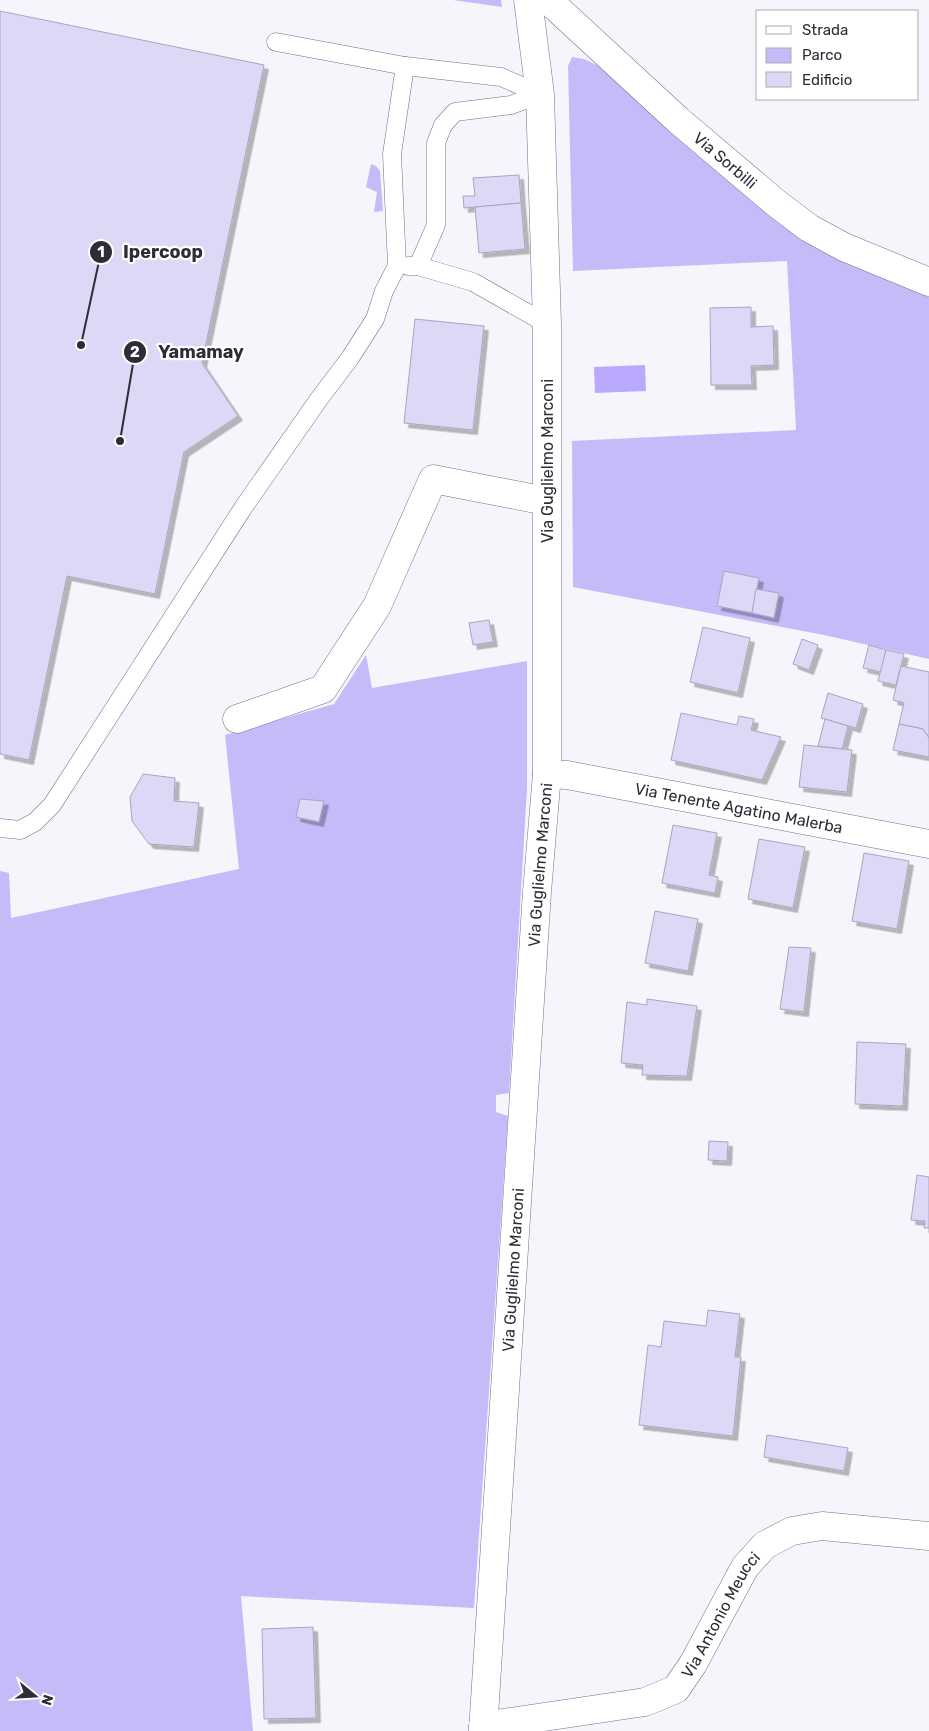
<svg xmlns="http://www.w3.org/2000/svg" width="929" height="1731" font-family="Rubik,sans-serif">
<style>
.green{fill:#c6bbf9}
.water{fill:#bba9ff}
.building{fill:#ddd8f6;stroke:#a9a4c1;filter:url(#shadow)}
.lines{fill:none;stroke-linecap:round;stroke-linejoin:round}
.service-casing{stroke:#736f8a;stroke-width:19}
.minor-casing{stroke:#736f8a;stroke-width:29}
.secondary-casing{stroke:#736f8a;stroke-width:29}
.service{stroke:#fff;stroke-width:18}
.minor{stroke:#fff;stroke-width:28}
.secondary{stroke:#fff;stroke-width:28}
.labels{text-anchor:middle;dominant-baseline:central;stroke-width:4.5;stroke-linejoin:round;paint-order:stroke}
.street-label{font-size:16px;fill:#2e2c37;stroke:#fff}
.leader{fill:none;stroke:#2e2c37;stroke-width:2}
.callout-dot{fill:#2e2c37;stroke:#fff;stroke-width:2}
.mark-label{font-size:15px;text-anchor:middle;font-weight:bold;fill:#fff}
.callout-label{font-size:18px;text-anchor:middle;font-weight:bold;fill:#2e2c37;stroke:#fff;stroke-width:4.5;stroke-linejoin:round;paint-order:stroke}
</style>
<defs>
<filter id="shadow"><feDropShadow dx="4.5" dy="4.5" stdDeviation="0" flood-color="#0004"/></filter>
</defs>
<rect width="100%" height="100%" fill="#f6f5fb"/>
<g class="green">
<polygon points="453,0 501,0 502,7"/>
<polygon points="572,57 584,59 605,69 866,270 929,297 929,659 824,635 573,587 572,441 796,430 787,261 573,271 568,66"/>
<polygon points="371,164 376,166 380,171 383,211 374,212 377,192 366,187"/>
<polygon points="366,655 372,688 527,661 527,789 509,1093 496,1095 496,1112 508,1116 474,1608 241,1596 253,1731 0,1731 0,871 9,873 11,918 239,869 225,735 334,704"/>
</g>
<polygon class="water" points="645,365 646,391 595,393 594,367"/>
<g class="building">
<polygon points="0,11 264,65 202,363 238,416 184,452 155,594 67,576 29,760 0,754"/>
<polygon points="519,175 521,203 464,208 463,196 475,196 473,178"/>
<polygon points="521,203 525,249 479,253 475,207"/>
<polygon points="751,307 751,327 773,326 774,365 751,366 752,385 711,385 710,308"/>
<polygon points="415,319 484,326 473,430 404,423"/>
<polygon points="724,571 759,578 752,613 717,606"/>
<polygon points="756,589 779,593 774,618 752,613"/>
<polygon points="489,620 493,642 473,645 469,623"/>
<polygon points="703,627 750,638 738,693 690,682"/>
<polygon points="802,639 818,645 809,670 793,664"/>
<polygon points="869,645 886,650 881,672 863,668"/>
<polygon points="886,650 904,654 896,685 878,681"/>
<polygon points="901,666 929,672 929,738 923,729 899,724 904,703 893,700"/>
<polygon points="828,693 863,704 856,728 821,718"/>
<polygon points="681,713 737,725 739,716 754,719 751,730 781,737 762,780 671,760"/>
<polygon points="825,719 848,726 842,749 818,746"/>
<polygon points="899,724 923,729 929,738 929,757 893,750"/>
<polygon points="804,745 852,750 847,792 799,787"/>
<polygon points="143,774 175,778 174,801 199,803 194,847 149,844 132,821 130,797"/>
<polygon points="300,799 324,801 319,822 296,817"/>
<polygon points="673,825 717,833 709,875 718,877 715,893 662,883"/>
<polygon points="759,839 805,847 793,908 748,899"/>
<polygon points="864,853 909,861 897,929 852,921"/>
<polygon points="655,911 698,919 688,971 645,963"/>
<polygon points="789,947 811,948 804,1012 780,1009"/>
<polygon points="647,999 697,1006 687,1076 642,1075 643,1065 621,1063 627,1002 647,1005"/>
<polygon points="857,1042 906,1044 903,1106 855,1104"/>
<polygon points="709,1141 728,1142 727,1161 708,1160"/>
<polygon points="917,1175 929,1177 929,1228 924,1228 925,1221 911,1220"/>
<polygon points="708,1310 740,1314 735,1357 741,1357 733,1436 639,1425 648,1345 661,1347 664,1321 706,1326"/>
<polygon points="767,1435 848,1448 844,1471 764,1457"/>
<polygon points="313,1627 316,1718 264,1719 262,1629"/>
</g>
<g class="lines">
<defs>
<g id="service">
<polyline points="276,42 405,66 501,77 540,94"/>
<polyline points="408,266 418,266 473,282 547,324"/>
<polyline points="418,266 436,225 436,143 443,125 455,112 511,105 540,94"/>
<polyline points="0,828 20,830 35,822 52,805 243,508 319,399 350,358 375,319 384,291 397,266 392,154 405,66"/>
</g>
<g id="minor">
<path id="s1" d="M548,0L678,120L776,203L809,228L844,247L929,282"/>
<polyline points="237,719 323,689 377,606 433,479 546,501"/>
<path id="s2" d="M547,774L567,775L929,844"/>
<path id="s3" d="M483,1726L645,1702L676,1689L693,1664L745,1567L765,1545L792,1531L822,1526L929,1536"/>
</g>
<g id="secondary">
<path id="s4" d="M483,1731L537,892L547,774V324L540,94L528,0"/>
</g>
</defs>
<use href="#service" class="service-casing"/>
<use href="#minor" class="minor-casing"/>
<use href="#secondary" class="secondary-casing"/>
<use href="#service" class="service"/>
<use href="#minor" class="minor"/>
<use href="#secondary" class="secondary"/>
</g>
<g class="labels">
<g class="street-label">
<text stroke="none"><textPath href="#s1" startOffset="239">Via Sorbilli</textPath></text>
<text transform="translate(547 461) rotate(-90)">Via Guglielmo Marconi</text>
<text stroke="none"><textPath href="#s2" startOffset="195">Via Tenente Agatino Malerba</textPath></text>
<text stroke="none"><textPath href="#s4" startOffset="868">Via Guglielmo Marconi</textPath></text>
<text stroke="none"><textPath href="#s4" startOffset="462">Via Guglielmo Marconi</textPath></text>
<text stroke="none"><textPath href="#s3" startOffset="284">Via Antonio Meucci</textPath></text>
</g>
</g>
<path class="leader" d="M81 345L101 252M120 441L135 352"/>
<g class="callout-dot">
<circle cx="81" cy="345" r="5"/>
<circle cx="120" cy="441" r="5"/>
<circle cx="101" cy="252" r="12"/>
<circle cx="135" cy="352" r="12"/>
</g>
<g class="mark-label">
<text x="101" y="257">1</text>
<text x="135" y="357">2</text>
</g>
<g class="callout-label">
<text x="163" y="258">Ipercoop</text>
<text x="201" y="358">Yamamay</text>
</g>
<rect x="756" y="10" width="162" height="90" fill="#ffffff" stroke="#ababaf"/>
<rect x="766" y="26" width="25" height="8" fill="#ffffff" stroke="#ababaf"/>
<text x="802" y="35" font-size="15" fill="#2e2c37">Strada</text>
<rect x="766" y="48" width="25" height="15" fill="#c6bbf9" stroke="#ababaf"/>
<text x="802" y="60" font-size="15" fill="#2e2c37">Parco</text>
<rect x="766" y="72" width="25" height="15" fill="#ddd8f6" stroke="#ababaf"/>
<text x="802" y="85" font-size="15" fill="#2e2c37">Edificio</text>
<g transform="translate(35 1696) rotate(108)" stroke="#ffffff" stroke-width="4" paint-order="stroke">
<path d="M0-4L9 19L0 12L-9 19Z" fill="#2e2c37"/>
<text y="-8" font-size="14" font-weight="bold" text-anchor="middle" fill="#2e2c37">N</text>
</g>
</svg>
